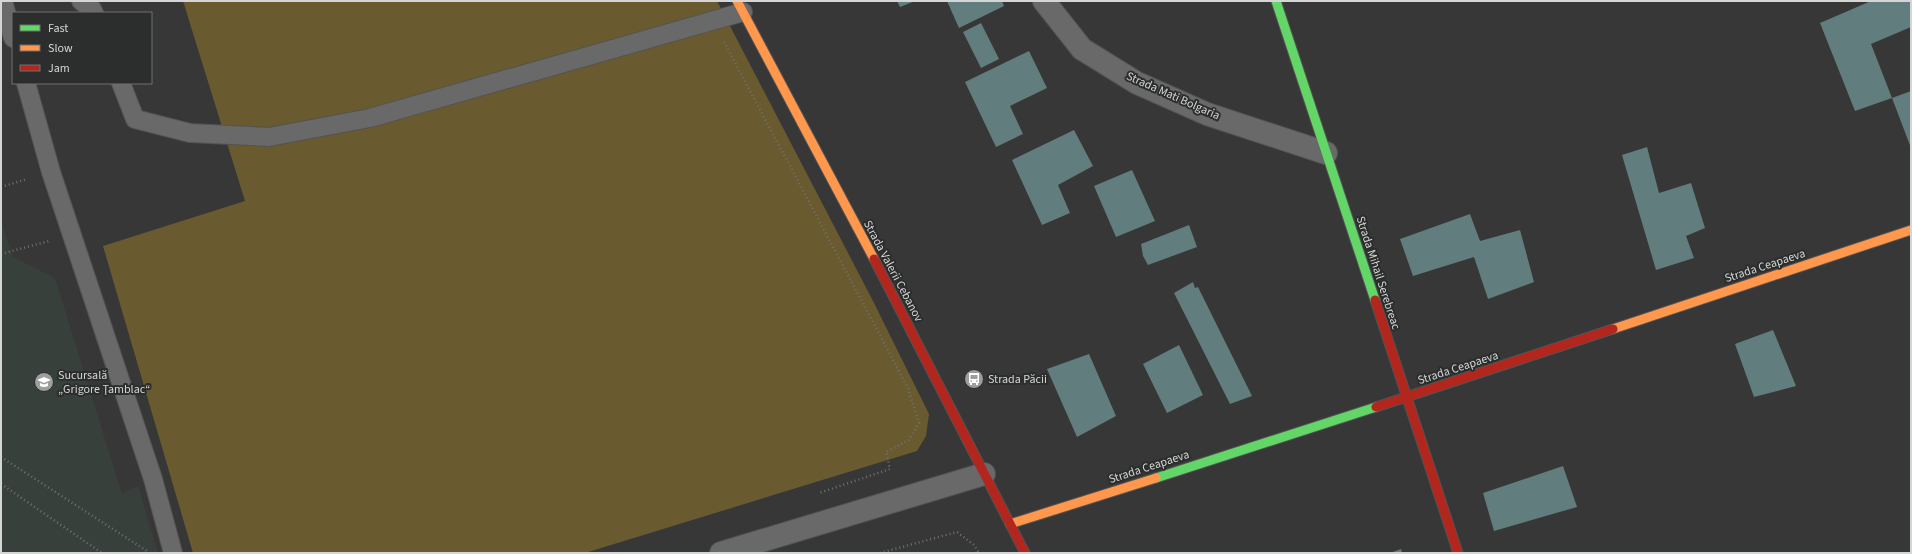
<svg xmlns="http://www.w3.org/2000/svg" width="1912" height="554" font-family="'Source Sans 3',sans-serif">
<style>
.built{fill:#38403b}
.green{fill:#695b2f}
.building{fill:#627d7e}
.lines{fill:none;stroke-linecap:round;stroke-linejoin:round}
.lane-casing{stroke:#525352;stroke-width:20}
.street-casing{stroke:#525352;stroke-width:24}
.fast-casing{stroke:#525352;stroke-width:11}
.slow-casing{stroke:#525352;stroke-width:11}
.jam-casing{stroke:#525352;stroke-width:11}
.path{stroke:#707070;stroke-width:2.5;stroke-dasharray:1 3;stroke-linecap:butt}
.lane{stroke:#686968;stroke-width:18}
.street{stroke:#686968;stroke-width:22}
.fast{stroke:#63d668;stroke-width:9}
.slow{stroke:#ff974d;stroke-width:9}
.jam{stroke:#b3261e;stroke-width:9}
.labels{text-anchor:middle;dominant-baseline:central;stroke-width:4;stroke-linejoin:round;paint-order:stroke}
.street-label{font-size:12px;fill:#d4d6d5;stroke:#2c2e2d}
.poi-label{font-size:12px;fill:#d4d6d5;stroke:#2c2e2d;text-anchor:start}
</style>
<rect width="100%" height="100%" fill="#373737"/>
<polygon class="built" points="1,221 13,257 55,278 122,494 138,486 158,553 1,553"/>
<polygon class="green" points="183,1 717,1 873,301 929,414 926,436 917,451 585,553 193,553 103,246 245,201"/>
<g class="building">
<polygon points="897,1 915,1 900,7"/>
<polygon points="947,1 1002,1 1004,6 959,28"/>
<polygon points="1871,1 1911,1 1911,27 1871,44 1892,98 1855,111 1820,23"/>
<polygon points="981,23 999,59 981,68 963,32"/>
<polygon points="1029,51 1047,88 1010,106 1023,134 996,147 965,82"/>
<polygon points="1911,91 1911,148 1892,98"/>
<polygon points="1074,130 1093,166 1058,185 1070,213 1042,225 1012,160"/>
<polygon points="1647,147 1659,193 1691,183 1705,228 1686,236 1694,258 1656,270 1622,155"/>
<polygon points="1132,170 1155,221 1116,237 1094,186"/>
<polygon points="1470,214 1480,241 1520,230 1534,282 1488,299 1474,257 1413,276 1400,239"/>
<polygon points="1189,225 1197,247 1148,265 1143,256 1141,244"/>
<polygon points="1193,282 1195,288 1198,287 1252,396 1230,404 1174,293"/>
<polygon points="1773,330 1796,386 1754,397 1735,344"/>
<polygon points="1179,345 1203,395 1167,413 1143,364"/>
<polygon points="1089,354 1116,416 1077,437 1047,369"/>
<polygon points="1563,466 1577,507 1494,531 1483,493"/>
<polygon points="1401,549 1402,553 1390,553"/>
</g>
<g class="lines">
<defs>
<g id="lane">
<polyline points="3,1 13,38"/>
<polyline points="81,1 92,9 94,13"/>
<polyline points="26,83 51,172 153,479 173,553"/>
<polyline points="121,83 135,119 190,133 269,137 370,118 743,12"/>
</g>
<g id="street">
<polyline points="1044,1 1082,49 1137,83 1207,114 1326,153"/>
<polyline points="721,553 984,474"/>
</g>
<g id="fast">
<polyline points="1276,1 1375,300"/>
<polyline points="1156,478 1376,407"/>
</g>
<g id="slow">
<polyline points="737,1 874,259"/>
<polyline points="1613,329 1911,230"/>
<polyline points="1010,524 1156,478"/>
</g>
<g id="jam">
<polyline points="874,259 1025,553"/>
<polyline points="1375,300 1458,553"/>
<polyline points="1376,407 1613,329"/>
</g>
</defs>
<use href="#lane" class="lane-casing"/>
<use href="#street" class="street-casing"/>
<use href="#fast" class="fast-casing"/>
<use href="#slow" class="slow-casing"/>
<use href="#jam" class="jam-casing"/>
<g class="path">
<polyline points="724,42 908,388 919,423 909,440 886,452 890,469 819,493"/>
<polyline points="1,187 27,179"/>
<polyline points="1,254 49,241"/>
<polyline points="1,457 147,551"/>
<polyline points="1,484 102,553"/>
<polyline points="880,553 957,532 974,545 979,553"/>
</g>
<use href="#lane" class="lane"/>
<use href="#street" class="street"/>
<use href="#fast" class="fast"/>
<use href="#slow" class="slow"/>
<use href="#jam" class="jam"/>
</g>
<defs>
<symbol id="bus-disc" viewBox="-11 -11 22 22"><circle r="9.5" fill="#9d9e9e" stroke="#2c2e2d"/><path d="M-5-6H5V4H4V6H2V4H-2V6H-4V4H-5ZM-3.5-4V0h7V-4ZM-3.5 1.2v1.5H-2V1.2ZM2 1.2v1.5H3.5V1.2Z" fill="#fff"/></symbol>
<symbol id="university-disc" viewBox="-11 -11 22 22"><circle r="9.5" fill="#9d9e9e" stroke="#2c2e2d"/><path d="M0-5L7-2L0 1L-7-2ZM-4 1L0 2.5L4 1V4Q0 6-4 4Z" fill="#fff"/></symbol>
</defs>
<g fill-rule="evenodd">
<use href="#bus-disc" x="963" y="368" width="22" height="22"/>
<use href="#university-disc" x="33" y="371" width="22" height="22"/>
</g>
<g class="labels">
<g class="street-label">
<text transform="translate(1173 96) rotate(24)">Strada Mati Bolgaria</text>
<text transform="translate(1765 266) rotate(-18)">Strada Ceapaeva</text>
<text transform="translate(893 271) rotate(62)">Strada Valerii Cebanov</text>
<text transform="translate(1378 273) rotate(72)">Strada Mihail Serebreac</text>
<text transform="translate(1458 368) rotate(-18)">Strada Ceapaeva</text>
<text transform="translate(1149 467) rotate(-18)">Strada Ceapaeva</text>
</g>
<g class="poi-label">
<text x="58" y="375">Sucursală<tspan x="58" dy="14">„Grigore Ţamblac“</tspan></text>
<text x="988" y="379">Strada Păcii</text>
</g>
</g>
<rect width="1912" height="554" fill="none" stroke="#d4d6d5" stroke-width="4"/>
<rect x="12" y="12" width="140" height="72" fill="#2c2e2d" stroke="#6f7170"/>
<rect x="20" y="25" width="20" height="6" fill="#63d668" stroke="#6f7170"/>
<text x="48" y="32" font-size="12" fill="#d4d6d5">Fast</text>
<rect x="20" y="45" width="20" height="6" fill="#ff974d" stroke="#6f7170"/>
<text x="48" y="52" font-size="12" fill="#d4d6d5">Slow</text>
<rect x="20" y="65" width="20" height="6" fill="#b3261e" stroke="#6f7170"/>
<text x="48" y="72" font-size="12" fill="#d4d6d5">Jam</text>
</svg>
